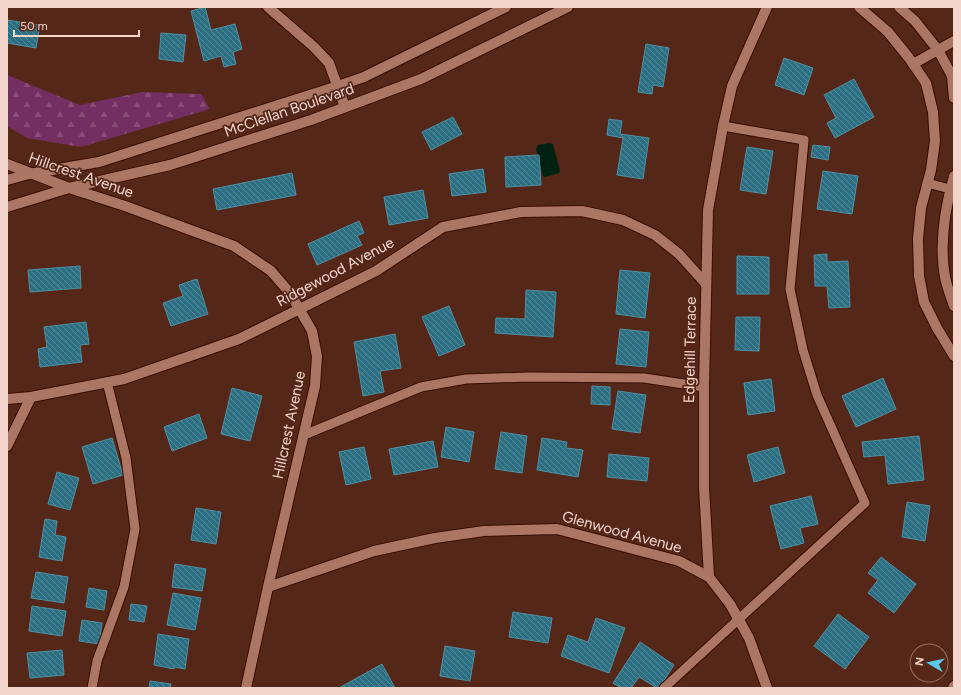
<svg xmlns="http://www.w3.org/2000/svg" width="961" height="695" font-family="Figtree,sans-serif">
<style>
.forest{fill:url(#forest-firs)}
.water{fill:#012112}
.building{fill:url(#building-back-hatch);stroke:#4e90a3}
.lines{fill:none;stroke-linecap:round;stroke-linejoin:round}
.lane-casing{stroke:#390d01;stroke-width:11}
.street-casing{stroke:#390d01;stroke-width:12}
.lane{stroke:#ac7664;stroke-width:9}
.street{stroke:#ac7664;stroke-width:10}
.labels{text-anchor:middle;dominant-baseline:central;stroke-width:3.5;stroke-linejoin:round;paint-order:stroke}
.street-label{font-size:15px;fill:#f4d5cc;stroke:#552718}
</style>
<defs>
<pattern id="forest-firs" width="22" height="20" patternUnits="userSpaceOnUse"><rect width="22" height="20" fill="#732f61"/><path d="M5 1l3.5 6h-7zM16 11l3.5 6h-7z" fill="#884c76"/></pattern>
<pattern id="building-back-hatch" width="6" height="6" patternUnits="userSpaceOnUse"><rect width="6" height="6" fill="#2c6f82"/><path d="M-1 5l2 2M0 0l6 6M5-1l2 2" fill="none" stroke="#568998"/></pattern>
</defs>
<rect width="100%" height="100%" fill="#552718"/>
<polygon class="forest" points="7,75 80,105 142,92 201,94 210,109 81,147 27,138 7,126"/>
<polygon class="water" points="549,143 553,144 560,171 559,173 545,177 543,176 536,149 538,145"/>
<g class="building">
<polygon points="205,7 211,30 235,24 242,49 233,52 236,64 224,67 221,56 204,61 191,11"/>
<polygon points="7,20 40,25 36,48 7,43"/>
<polygon points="161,33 186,35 183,62 159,59"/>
<polygon points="646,44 669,48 663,87 653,85 652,94 638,92"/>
<polygon points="784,58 813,68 804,95 775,85"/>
<polygon points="854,79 874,117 835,138 827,123 836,118 824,95"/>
<polygon points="453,117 462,134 431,150 422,132"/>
<polygon points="609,119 622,121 620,134 649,138 643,179 617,175 623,138 607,135"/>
<polygon points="813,145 830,147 828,160 811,157"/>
<polygon points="747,147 773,151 766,194 740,190"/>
<polygon points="539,155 541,185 506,187 505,157"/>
<polygon points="483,169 486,192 452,196 449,174"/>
<polygon points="823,171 858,176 852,214 817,209"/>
<polygon points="292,173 296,195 217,210 213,189"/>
<polygon points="423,190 428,218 389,225 384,197"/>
<polygon points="359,221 364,233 357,236 362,245 317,265 308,244"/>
<polygon points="827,254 827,262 848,261 850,307 829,308 827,286 815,286 814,255"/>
<polygon points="737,256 769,257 769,294 737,294"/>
<polygon points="80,266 81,288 30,292 28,270"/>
<polygon points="620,270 650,273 645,318 616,314"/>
<polygon points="197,279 208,314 171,326 163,303 183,296 179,285"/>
<polygon points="526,290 556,292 553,337 495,333 496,318 525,319"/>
<polygon points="449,306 465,345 439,356 422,317"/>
<polygon points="736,317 760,317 759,351 735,350"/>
<polygon points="86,322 89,344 80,345 82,362 40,367 38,349 47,347 44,327"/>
<polygon points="620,329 649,332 646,367 616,364"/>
<polygon points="395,334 401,368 380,371 384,392 363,396 354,342"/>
<polygon points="883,378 896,409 856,427 842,396"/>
<polygon points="771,379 775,411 748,415 744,383"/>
<polygon points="592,386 610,387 610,405 591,404"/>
<polygon points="232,388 262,396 250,441 221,434"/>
<polygon points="618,391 646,395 640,433 612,429"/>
<polygon points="199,414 207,438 172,451 164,427"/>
<polygon points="446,427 474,432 469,462 441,457"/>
<polygon points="501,432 527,436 522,473 495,469"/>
<polygon points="919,436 924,480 888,484 885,455 864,457 862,442"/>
<polygon points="112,438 123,475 93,484 82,447"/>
<polygon points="542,438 567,442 566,448 583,450 578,477 537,470"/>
<polygon points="433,441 438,467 394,475 389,449"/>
<polygon points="364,447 371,479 346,485 339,452"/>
<polygon points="778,447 785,473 754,482 747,455"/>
<polygon points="609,454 649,458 647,481 607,477"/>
<polygon points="57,472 79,478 70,510 48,504"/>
<polygon points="811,496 818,524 800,528 804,543 781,549 770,506"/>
<polygon points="907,502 930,506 925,541 902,537"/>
<polygon points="196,508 221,512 216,544 191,540"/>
<polygon points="45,519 57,521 55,535 66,537 62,561 39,557"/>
<polygon points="881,557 916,584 894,613 868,593 878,580 868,573"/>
<polygon points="175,564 206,569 202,591 172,587"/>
<polygon points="36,572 68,577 64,603 31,598"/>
<polygon points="89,588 107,591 104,610 86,607"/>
<polygon points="173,593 201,598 195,630 167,625"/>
<polygon points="131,604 147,606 144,622 129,620"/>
<polygon points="32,606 66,611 62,636 29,631"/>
<polygon points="513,612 552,618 548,643 509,637"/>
<polygon points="838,614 869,637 845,669 814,646"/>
<polygon points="596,618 625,628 609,673 561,656 568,635 588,642"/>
<polygon points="82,620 102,623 99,644 79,641"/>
<polygon points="158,634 189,639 185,669 174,667 174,669 154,665"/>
<polygon points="640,642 674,665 659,688 657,688 639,677 631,688 621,688 613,683"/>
<polygon points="445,646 475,651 470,681 440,676"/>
<polygon points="62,650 64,675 30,678 27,653"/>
<polygon points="382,664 395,688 339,688"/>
<polygon points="150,681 171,684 170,688 149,688"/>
</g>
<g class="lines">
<defs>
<g id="lane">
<polyline points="927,183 950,189"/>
<polyline points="304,435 421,387 466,379 529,377 644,378 704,387"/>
<polyline points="92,688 97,661 124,587 135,529 126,458 107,382"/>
<polyline points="664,688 865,503 817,395 803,350 790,289 804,140 723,126"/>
</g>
<g id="street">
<polyline points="268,7 314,47 329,63 345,107"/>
<polyline points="767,7 732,86 723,126 708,210 704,387 704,487 709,577 730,604 749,638 767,688"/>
<polyline points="859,7 888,32 909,58 926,83 933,112 935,141 931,170 921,208 918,239 919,276 924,302 937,328 954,356"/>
<polyline points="899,7 915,21 938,50 952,76 954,98"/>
<polyline points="913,64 954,41"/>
<polyline points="7,164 69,188 125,206 234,246 271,271 290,293 312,331 317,356 315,386 268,587 246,688"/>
<path d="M954,176C945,208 939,244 945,277C947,287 951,297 954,306"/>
<polyline points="7,180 29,174 99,162 338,86 364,77 506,7"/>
<polyline points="7,207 69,188 170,165 311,120 421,79 568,7"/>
<polyline points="7,399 31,397 124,379 239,339 376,271 443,227 521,212 582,211 623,220 655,235 679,254 706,284"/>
<polyline points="7,446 31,397"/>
<polyline points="268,587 374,551 435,538 484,531 557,529 679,561 709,577"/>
<polyline points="953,688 954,686"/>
</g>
</defs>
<use href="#lane" class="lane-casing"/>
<use href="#street" class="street-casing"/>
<use href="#lane" class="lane"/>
<use href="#street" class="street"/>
</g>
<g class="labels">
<g class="street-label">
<text transform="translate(289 110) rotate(-19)">McClellan Boulevard</text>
<text transform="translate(81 175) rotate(19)">Hillcrest Avenue</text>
<text transform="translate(335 272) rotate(-28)">Ridgewood Avenue</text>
<text transform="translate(690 350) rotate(-89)">Edgehill Terrace</text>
<text transform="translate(289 425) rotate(-78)">Hillcrest Avenue</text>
<text transform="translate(622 532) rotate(15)">Glenwood Avenue</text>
</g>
</g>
<rect width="961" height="695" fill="none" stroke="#f4d5cc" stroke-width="16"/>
<g transform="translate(929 663) rotate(279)"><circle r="19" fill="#552718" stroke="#956d60"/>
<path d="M0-3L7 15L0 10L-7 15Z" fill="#5ac8e6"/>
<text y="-6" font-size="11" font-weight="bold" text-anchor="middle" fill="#f4d5cc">N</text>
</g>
<path d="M14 30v6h125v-6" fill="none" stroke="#f4d5cc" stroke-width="2"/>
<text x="20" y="30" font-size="12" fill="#f4d5cc" stroke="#552718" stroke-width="3" paint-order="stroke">50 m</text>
</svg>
